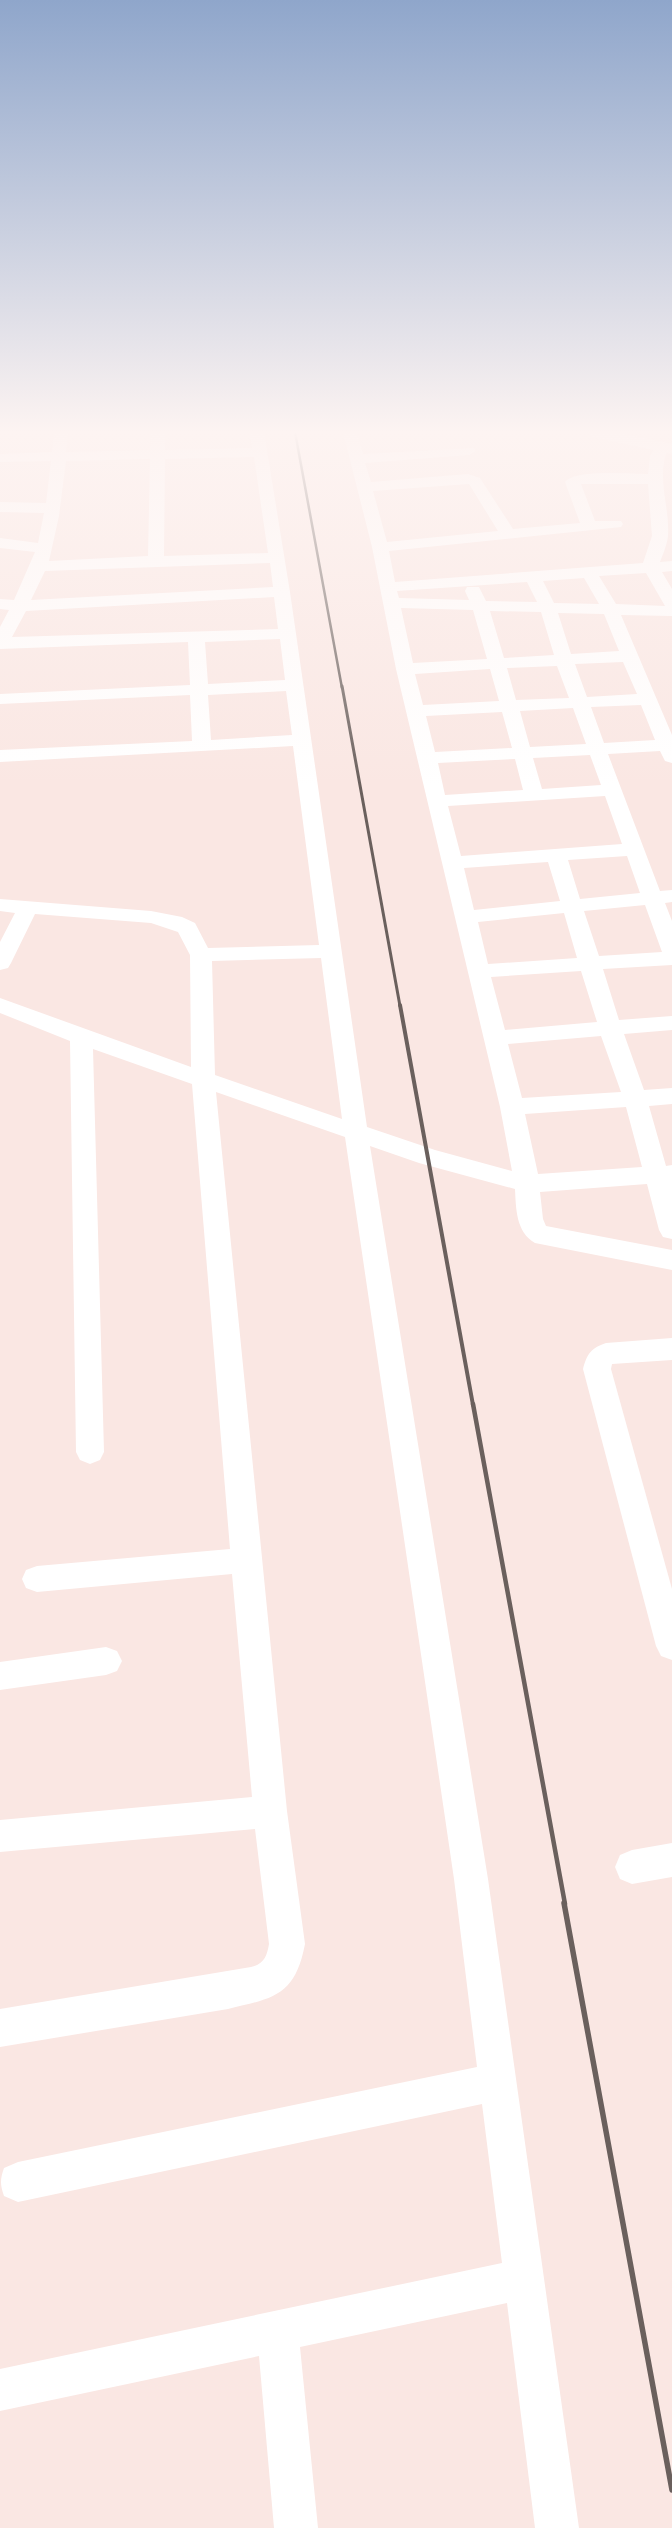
<svg xmlns="http://www.w3.org/2000/svg" width="672" height="2528" font-family="Karla,sans-serif">
<style>
.lines{fill:none;stroke-linecap:round;stroke-linejoin:round}
.street{fill:#fff;fill-rule:evenodd}
.secondary{fill:#fff;fill-rule:evenodd}
.rail-far4{stroke:#6a605d;stroke-width:2.5}
.rail-far3{stroke:#6a605d;stroke-width:3}
.rail-far2{stroke:#6a605d;stroke-width:4}
.rail-far1{stroke:#6a605d;stroke-width:4.5}
.rail{stroke:#6a605d;stroke-width:5.5}
</style>
<rect width="100%" height="100%" fill="#fae7e3"/>
<g class="lines">
<g class="street">
<path d="M54,432H68L66,452L150,450L151,432H165V450L252,448L250,432H264L290,592L367,1127L435,1150L512,1171L500,1107L396,669L372,547L343,432H357L363,454L474,448L476,451L469,455L365,463L371,482L468,474L480,478L513,529L580,523L565,482C575,469 631,474 648,474L650,456L657,444L662,443L669,447C655,476 670,505 668,536C667,545 663,554 660,562L672,561V571L662,572L672,589V616L621,615L672,735V763L665,761L660,751L608,754L660,891L672,890V902L665,903L672,921V965L603,969L619,1020L672,1016V1030L624,1034L644,1090L672,1088V1104L649,1106L666,1166L672,1165V1239L663,1237L659,1230L647,1184L540,1192L543,1219L546,1226L672,1250V1270L535,1243C516,1232 516,1209 515,1189L419,1163L370,1146L488,1879L579,2528H535L507,2303L300,2347L318,2528H274L259,2356L0,2411V2369L502,2263L482,2104L18,2202L4,2196C0,2185 0,2179 4,2168L18,2162L477,2067L454,1879L345,1137L216,1092L287,1811L305,1944C295,1996 274,1998 228,2009L0,2047V2009L251,1967C264,1964 267,1956 269,1944L255,1829L0,1852V1820L252,1797L232,1574L37,1592L26,1588L22,1579L26,1570L37,1566L230,1549L192,1084L93,1049L104,1452L100,1460L90,1464L80,1460L76,1452L70,1041L0,1013V998L191,1067L190,955L178,932L151,923L35,914L11,963L8,968L0,970V942L15,913L0,911V899L151,911L182,917L195,923L208,948L319,945L293,746L0,762V750L192,741L190,695L0,704V694L190,685L188,642L0,649V627L9,610L0,609V599L14,600L35,552L0,548V538L38,543L44,513L0,512V502L46,503L51,461L0,462V454L52,452ZM254,457L268,553L164,556L165,459ZM150,459L148,556L49,561L59,516L66,461ZM469,484L498,531L387,542L373,491ZM581,484H648L652,536L643,563L395,582L389,551L621,527L623,524L621,521H595ZM270,563L273,587L31,600L45,571ZM646,573L665,606L616,604L599,576ZM584,578L599,604L554,603L543,581ZM527,582L537,602L486,601L479,587H467L465,591L469,600L399,598L397,591ZM274,597L278,629L12,637L26,611ZM401,608L473,610L487,659L413,663ZM490,611L541,612L554,655L504,658ZM558,613L604,614L619,651L571,654ZM280,639L285,680L208,684L205,642ZM623,662L637,694L587,697L575,664ZM557,666L569,698L516,700L507,668ZM490,669L499,701L423,705L415,674ZM286,691L292,735L211,740L208,695ZM641,705L655,740L604,743L591,707ZM573,708L586,744L530,747L520,711ZM502,712L512,748L435,752L426,716ZM590,755L601,785L542,789L533,758ZM515,759L523,790L445,795L438,763ZM605,796L622,844L461,856L448,806ZM627,856L640,893L580,899L568,860ZM548,862L560,901L474,910L464,868ZM645,905L662,952L599,956L584,911ZM564,913L577,958L488,964L478,922ZM321,958L342,1119L215,1075L212,961ZM581,971L597,1022L505,1030L491,977ZM601,1036L621,1092L522,1098L508,1044ZM626,1107L642,1167L538,1174L525,1114Z"/>
<path d="M672,1338V1360L612,1364L611,1369L672,1589V1660L661,1656L656,1646L583,1369C587,1354 591,1348 606,1343Z"/>
<polygon points="106,1647 117,1651 122,1661 117,1671 106,1675 0,1690 0,1662"/>
<polygon points="672,1843 672,1877 632,1884 620,1879 615,1867 620,1855 632,1850"/>
</g>
<polygon class="secondary" points="586,432 615,432 672,444 672,454 593,437"/>
<polyline class="rail-far4" points="295,432 342,688"/>
<polyline class="rail-far3" points="342,686 400,1006"/>
<polyline class="rail-far2" points="400,1005 473,1405"/>
<polyline class="rail-far1" points="473,1404 565,1904"/>
<polyline class="rail" points="564,1903 672,2490"/>
</g>
<linearGradient id="sky" x2="0" y2="1"><stop stop-color="#8fa6cb"/><stop offset="0.55" stop-color="#fdf4f2"/><stop offset="1" stop-color="#fdf4f2" stop-opacity="0"/></linearGradient>
<rect width="672" height="786" fill="url(#sky)"/>
</svg>
